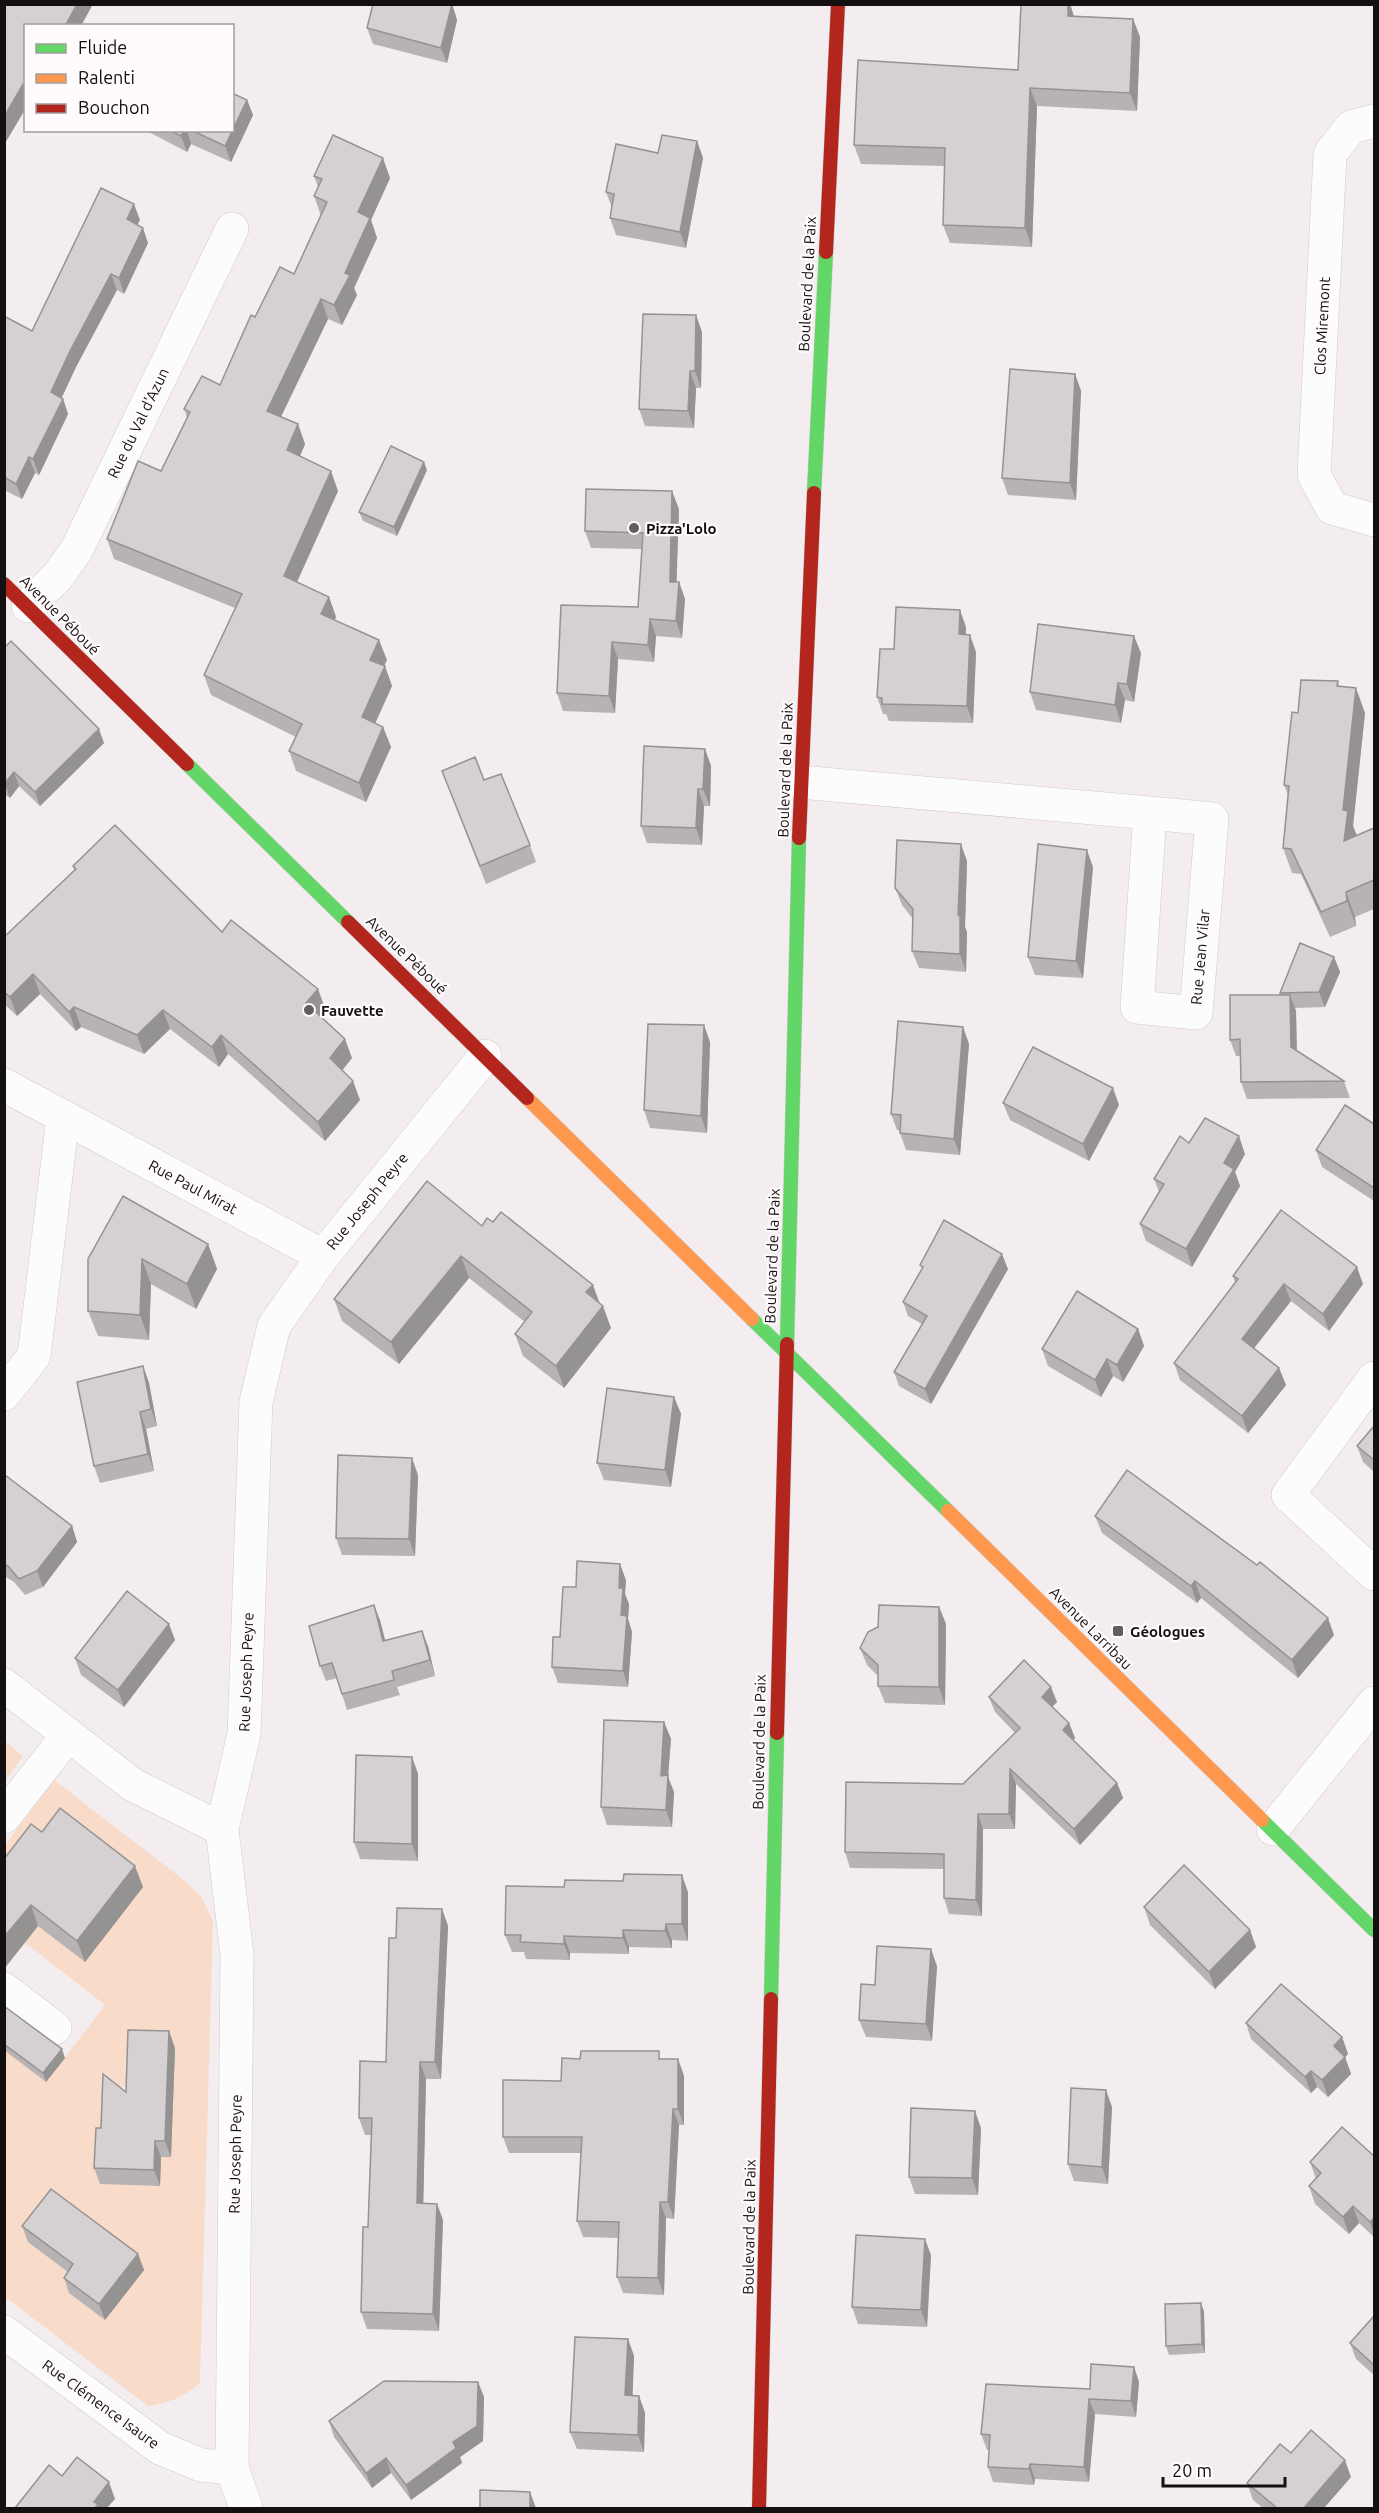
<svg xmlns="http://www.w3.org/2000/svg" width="1379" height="2513" font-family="Ubuntu,sans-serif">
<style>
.green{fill:#f9dbc9;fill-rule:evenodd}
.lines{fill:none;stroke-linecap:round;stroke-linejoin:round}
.street-casing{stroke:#d0cacd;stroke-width:34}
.fast-casing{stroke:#d0cacd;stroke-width:15}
.slow-casing{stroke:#d0cacd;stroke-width:15}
.jam-casing{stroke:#d0cacd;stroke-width:15}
.street{stroke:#fdfcfd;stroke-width:33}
.fast{stroke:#63d668;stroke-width:14}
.slow{stroke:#ff974d;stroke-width:14}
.jam{stroke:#b3261e;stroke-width:14}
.wall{fill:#b7b3b4}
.shaded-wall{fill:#959292}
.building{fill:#d5d0d1;stroke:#959292;stroke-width:1.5}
.poi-dot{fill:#625d5f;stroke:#fffafb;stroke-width:2}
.labels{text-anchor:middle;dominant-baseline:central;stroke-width:4.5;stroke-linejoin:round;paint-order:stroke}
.street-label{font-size:15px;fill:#141011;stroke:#fffafb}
.poi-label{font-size:15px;font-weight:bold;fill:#141011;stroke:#fffafb;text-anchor:start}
</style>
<rect width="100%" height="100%" fill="#f4edf0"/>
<g class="green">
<polygon points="5,1741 23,1756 5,1781"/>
<path d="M54,1780L180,1877L201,1896L213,1921L200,2383C183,2397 170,2403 148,2406L5,2297V2050L46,2082L105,2005L5,1927L4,1846ZM109,2087H132L171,2157H161Z"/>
</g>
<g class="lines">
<defs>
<g id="street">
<polyline points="1374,121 1351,127 1330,154 1314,475 1332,508 1374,520"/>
<polyline points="28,606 58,576 77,549 232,229"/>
<polyline points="800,782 1150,813 1137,1007 1196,1013 1212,819 1150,813"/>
<polyline points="4,1085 323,1256"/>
<polyline points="1374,1378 1288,1495 1374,1574"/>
<polyline points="4,1394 34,1356 63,1118"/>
<polyline points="4,1685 133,1785 222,1829"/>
<polyline points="4,1817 68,1735"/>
<polyline points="1273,1829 1374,1703"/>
<polyline points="4,1989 55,2028"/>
<polyline points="4,2332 160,2448 201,2465 232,2468 246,2508"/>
<polyline points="232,2468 237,1955 222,1829 244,1734 256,1402 274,1326 323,1256 485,1056"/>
</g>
<g id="fast">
<polyline points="814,493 826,252"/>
<polyline points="187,764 348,922"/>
<polyline points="752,1319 948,1511"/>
<polyline points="787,1344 799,838"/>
<polyline points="1262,1820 1374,1930"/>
<polyline points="771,1999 777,1733"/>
</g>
<g id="slow">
<polyline points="527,1098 752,1319"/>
<polyline points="948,1511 1262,1820"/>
</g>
<g id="jam">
<polyline points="826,252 838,4"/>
<polyline points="4,584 187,764"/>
<polyline points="799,838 814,493"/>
<polyline points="348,922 527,1098"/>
<polyline points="777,1733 787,1344"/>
<polyline points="759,2508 771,1999"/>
</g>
</defs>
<use href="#street" class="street-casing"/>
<use href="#fast" class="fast-casing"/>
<use href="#slow" class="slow-casing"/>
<use href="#jam" class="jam-casing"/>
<use href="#street" class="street"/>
<use href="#fast" class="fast"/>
<use href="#slow" class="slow"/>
<use href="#jam" class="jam"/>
</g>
<g class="wall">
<polygon points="452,4 457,20 447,63 373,44 367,28"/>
<polygon points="1021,4 1070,4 1074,16 1133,19 1140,37 1137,111 1037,106 1032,247 950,243 943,225 945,166 861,164 854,145 1018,70"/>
<polygon points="247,100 253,115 231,162 191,144 187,152 145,130 232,130"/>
<polygon points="697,141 703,158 686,248 616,235 610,218 612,208 606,192"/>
<polygon points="314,176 390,178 371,220 377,238 354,288 357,295 342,325 328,319 281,417 298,424 305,444 300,456 338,491 297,582 329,597 336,617 334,620 387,660 384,666 392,686 375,723 383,727 391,747 366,802 296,771 289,751 296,737 211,695 204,675 235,608 114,559 107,539 161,471 187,417 184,409 220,385 255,317 294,274 321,216 314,196 318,187"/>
<polygon points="140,220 137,225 148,243 124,294 117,290 76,367 61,398 63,399 68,414 39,475 35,473 22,499 4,490 4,316 32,331"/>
<polygon points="702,332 701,388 696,388 694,428 645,426 639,409"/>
<polygon points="1075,374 1081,391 1076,500 1008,495 1002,478"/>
<polygon points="427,470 397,536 363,521 359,512"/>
<polygon points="679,509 676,582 679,582 685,599 682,638 656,636 654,662 618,659 615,713 563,711 557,693 638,607 642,549 591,548 585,531"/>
<polygon points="966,627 966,635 976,652 973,723 889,721 886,714 883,714 877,697 894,649"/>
<polygon points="4,648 104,743 40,806 19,786 10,798 4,794"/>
<polygon points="1141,653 1134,702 1125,700 1121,723 1036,710 1030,692"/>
<polygon points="1338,681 1339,686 1365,713 1353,826 1357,836 1374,828 1374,909 1355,917 1356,926 1330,937 1301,874 1292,873 1283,848 1288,795 1284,785 1298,713"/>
<polygon points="705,749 711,766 710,806 704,806 702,845 647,843 641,826"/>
<polygon points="442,771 484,780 530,845 536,862 486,884"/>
<polygon points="967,861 965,927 967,932 966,972 919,968 912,951 913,919 902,905 895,888"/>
<polygon points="73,866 222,932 325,1008 319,1015 352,1058 342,1070 360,1100 325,1141 228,1054 219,1067 170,1029 144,1054 81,1027 76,1031 40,994 17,1016 4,1004 4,937 74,870"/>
<polygon points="1093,867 1083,978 1035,975 1028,957"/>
<polygon points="1334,957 1340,972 1325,1007 1295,1008 1296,1011 1297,1051 1344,1081 1350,1098 1247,1099 1241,1082 1241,1056 1236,1056 1230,1040 1280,995 1280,993"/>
<polygon points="963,1027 969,1044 960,1155 906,1150 900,1133 900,1131 897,1130 891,1114"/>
<polygon points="710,1042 707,1133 650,1128 644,1110"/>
<polygon points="1003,1103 1119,1105 1089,1161 1010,1120"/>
<polygon points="1374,1124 1374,1201 1322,1167 1316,1150"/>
<polygon points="1189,1143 1245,1154 1235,1172 1240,1186 1192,1267 1146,1241 1140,1224 1159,1192 1154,1179"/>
<polygon points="482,1226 599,1303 611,1328 564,1388 523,1356 515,1334 525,1322 469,1278 399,1364 342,1321 334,1299"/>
<polygon points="208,1244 217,1269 196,1309 151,1284 149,1340 98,1336 88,1311 88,1259"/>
<polygon points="920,1265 1008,1269 931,1404 899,1386 894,1372 922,1324 908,1316 903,1302 922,1269"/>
<polygon points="1233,1276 1363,1284 1329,1331 1291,1301 1254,1348 1279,1368 1286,1385 1248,1433 1180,1380 1174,1363 1235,1283"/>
<polygon points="1138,1329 1144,1346 1123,1382 1113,1376 1101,1397 1048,1366 1042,1349"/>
<polygon points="143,1366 149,1383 157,1426 146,1429 154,1471 100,1483 94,1466"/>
<polygon points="674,1397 681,1414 671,1487 604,1480 597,1463"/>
<polygon points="1374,1426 1374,1472 1363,1462 1357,1446"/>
<polygon points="418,1475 415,1556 342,1555 336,1538"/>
<polygon points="4,1476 72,1526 77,1542 43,1587 25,1595 14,1582 4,1576"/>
<polygon points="1095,1516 1334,1635 1298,1678 1201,1598 1197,1603 1102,1533"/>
<polygon points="626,1580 625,1594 629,1604 628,1619 632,1632 628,1687 558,1683 552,1667 560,1637 576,1587"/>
<polygon points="939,1607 946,1624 945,1705 885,1703 878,1686 878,1676 867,1665 860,1648"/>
<polygon points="380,1620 385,1640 428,1646 435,1676 397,1687 400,1695 347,1710 337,1678 326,1681 320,1666"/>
<polygon points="175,1640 124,1707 81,1675 75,1658"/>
<polygon points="989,1697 1057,1702 1052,1707 1069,1723 1075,1738 1073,1740 1117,1783 1123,1798 1080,1845 1016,1784 1015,1829 983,1829 982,1916 949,1914 944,1898 944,1869 850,1868 845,1852 963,1784 1015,1733 995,1712"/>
<polygon points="664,1722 671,1739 668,1777 674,1792 672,1827 607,1825 601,1807"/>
<polygon points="412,1757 418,1774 418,1861 360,1859 354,1842"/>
<polygon points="42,1832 143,1887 85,1962 38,1926 4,1969"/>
<polygon points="688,1892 688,1941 672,1940 672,1948 629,1947 629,1954 570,1953 570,1960 526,1959 524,1952 512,1952 505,1935"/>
<polygon points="1144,1907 1250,1930 1256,1947 1215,1989 1150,1925"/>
<polygon points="442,1909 448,1926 441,2079 426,2079 423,2203 437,2204 443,2220 439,2331 367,2329 361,2312 368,2227 371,2135 365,2135 359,2118 386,2062 396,1938"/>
<polygon points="937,1966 932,2041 866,2037 859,2020 875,1985"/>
<polygon points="4,2006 65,2058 46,2082 4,2050"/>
<polygon points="1246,2023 1342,2037 1348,2054 1345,2057 1351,2074 1328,2097 1317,2087 1311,2093 1251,2039"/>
<polygon points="175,2048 171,2157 161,2157 160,2186 100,2184 94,2168 101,2128 126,2092"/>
<polygon points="662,2059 678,2059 684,2076 684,2125 679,2125 674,2219 666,2218 664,2295 623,2293 617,2277 618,2238 583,2237 577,2221 581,2153 509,2153 503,2137"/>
<polygon points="1112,2107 1108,2184 1074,2181 1068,2164"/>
<polygon points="981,2128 978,2195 915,2194 909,2177"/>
<polygon points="1374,2156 1374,2237 1359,2223 1349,2234 1315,2204 1309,2186 1316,2179 1310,2162"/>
<polygon points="22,2226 138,2254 144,2270 105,2320 69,2293 64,2278 68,2272 28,2242"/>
<polygon points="931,2255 927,2327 858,2324 852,2307"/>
<polygon points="1201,2303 1204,2312 1205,2353 1169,2355 1166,2346"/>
<polygon points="1374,2316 1374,2375 1356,2359 1350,2343"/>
<polygon points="628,2339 634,2356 632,2396 639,2396 645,2413 644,2452 577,2449 570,2432"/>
<polygon points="1134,2367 1139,2382 1136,2417 1095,2414 1089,2482 1035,2479 1034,2485 993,2482 988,2467 989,2450 987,2450 981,2434 1090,2389"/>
<polygon points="478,2382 484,2397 483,2441 460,2457 462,2463 411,2500 391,2473 372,2488 334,2437 329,2421"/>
<polygon points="1291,2453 1351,2477 1324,2508 1263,2508 1253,2500 1247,2483"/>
</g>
<g class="shaded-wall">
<polygon points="77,4 93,4 81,26 65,26"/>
<polygon points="452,4 457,20 447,63 441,48"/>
<polygon points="1068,4 1070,4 1075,20 1068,16"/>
<polygon points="1133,19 1140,37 1137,111 1130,93"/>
<polygon points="23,84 26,91 26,108 4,145 4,117"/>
<polygon points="1030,88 1037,106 1032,247 1025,228"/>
<polygon points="247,100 253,115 231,162 225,146"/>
<polygon points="184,130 187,130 191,144 187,152 181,136"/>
<polygon points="697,141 703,158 686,248 680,232"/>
<polygon points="383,158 390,178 371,220 377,238 354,288 357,295 342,325 334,305 345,273 358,212"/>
<polygon points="134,204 140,220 132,234 127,219"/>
<polygon points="143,228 148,243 124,294 119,278"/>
<polygon points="111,274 117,290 76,367 57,408 51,392 70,351"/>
<polygon points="321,299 328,319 274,431 267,411"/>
<polygon points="696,315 702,332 701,388 695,371"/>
<polygon points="690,371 696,388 694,428 688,411"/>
<polygon points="1075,374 1081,391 1076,500 1070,483"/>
<polygon points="63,399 68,414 39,475 33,459"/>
<polygon points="298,424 305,444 294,470 287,450"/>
<polygon points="29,457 35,473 22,499 16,484"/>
<polygon points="424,462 427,470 397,536 394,527"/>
<polygon points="331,471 338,491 291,595 284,576"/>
<polygon points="672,491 679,509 676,599 670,582"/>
<polygon points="679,582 685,599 682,638 676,621"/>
<polygon points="329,597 336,617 328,634 321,614"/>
<polygon points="960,610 966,627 965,651 959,634"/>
<polygon points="650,619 656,636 654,662 648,645"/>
<polygon points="970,635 976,652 973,723 967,706"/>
<polygon points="1134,636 1141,653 1134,702 1127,684"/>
<polygon points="379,640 387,660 377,679 370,660"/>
<polygon points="612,642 618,659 615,713 609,696"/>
<polygon points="385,666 392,686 369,737 362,717"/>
<polygon points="1118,683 1125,700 1121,723 1115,705"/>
<polygon points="1356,688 1365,713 1353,826 1357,836 1344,841 1343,810"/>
<polygon points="383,727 391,747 366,802 359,783"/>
<polygon points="99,729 104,743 40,806 35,792"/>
<polygon points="705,749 711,766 710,806 703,789"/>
<polygon points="14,772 19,786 10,798 5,784"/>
<polygon points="698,789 704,806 702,845 696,828"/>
<polygon points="961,844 967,861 965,927 967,932 966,972 960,954 958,915"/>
<polygon points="1087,850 1093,867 1083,978 1076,961"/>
<polygon points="1346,892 1355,917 1356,926 1347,901"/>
<polygon points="1334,957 1340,972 1325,1007 1319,992"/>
<polygon points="33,974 40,994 17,1016 10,997"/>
<polygon points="318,989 325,1008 313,1022 306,1003"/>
<polygon points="1290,995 1296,1011 1297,1064 1291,1047"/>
<polygon points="74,1007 81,1027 76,1031 69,1012"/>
<polygon points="163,1010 170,1029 144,1054 137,1035"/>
<polygon points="704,1025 710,1042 707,1133 701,1116"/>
<polygon points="963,1027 969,1044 960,1155 954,1139"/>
<polygon points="221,1035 228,1054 219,1067 212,1047"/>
<polygon points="345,1039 352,1058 337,1077 330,1058"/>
<polygon points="353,1081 360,1100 325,1141 318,1122"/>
<polygon points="1113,1088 1119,1105 1089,1161 1083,1144"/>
<polygon points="1239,1136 1245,1154 1235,1172 1240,1186 1192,1267 1186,1249 1224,1163"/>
<polygon points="208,1244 217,1269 196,1309 187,1284"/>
<polygon points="1002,1254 1008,1269 931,1404 925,1389"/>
<polygon points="461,1256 469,1278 399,1364 391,1342"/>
<polygon points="142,1259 151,1284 149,1340 140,1315"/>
<polygon points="1357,1267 1363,1284 1329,1331 1323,1314"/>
<polygon points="1284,1284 1291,1301 1248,1356 1242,1339"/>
<polygon points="593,1285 601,1307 586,1292"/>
<polygon points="603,1306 611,1328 564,1388 556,1366"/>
<polygon points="1138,1329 1144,1346 1123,1382 1117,1365"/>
<polygon points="1107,1359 1113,1376 1101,1397 1095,1380"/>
<polygon points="143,1366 149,1383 157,1426 151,1409"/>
<polygon points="1279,1368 1286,1385 1248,1433 1242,1416"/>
<polygon points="674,1397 681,1414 671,1487 665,1470"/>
<polygon points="140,1412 146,1429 154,1471 148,1454"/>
<polygon points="412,1458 418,1475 415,1556 409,1539"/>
<polygon points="72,1526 77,1542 43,1587 37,1571"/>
<polygon points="620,1564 626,1580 625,1594 629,1604 628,1619 632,1632 628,1687 623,1671 619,1588"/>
<polygon points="1195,1581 1201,1598 1197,1603 1191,1586"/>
<polygon points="374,1605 380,1620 389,1656 383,1641"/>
<polygon points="939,1607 946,1624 945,1705 939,1687"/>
<polygon points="1328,1618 1334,1635 1298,1678 1292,1660"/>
<polygon points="169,1624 175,1640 124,1707 118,1690"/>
<polygon points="422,1631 428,1646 435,1676 430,1660"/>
<polygon points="1051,1687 1057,1702 1047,1712 1042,1697"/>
<polygon points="664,1722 671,1739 668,1777 674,1792 672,1827 666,1810 661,1776"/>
<polygon points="1069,1723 1075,1738 1069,1745 1063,1730"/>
<polygon points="412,1757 418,1774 418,1861 412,1844"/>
<polygon points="1010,1769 1016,1784 1015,1829 1009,1814"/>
<polygon points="1117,1783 1123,1798 1080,1845 1074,1829"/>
<polygon points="978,1814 983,1829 982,1916 976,1900"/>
<polygon points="135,1866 143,1887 85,1962 77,1941"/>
<polygon points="682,1875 688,1892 688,1941 682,1924"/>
<polygon points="31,1905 38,1926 4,1969 4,1937"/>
<polygon points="442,1909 448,1926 441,2079 435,2062"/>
<polygon points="666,1924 672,1940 672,1948 665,1931"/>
<polygon points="623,1930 629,1947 629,1954 623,1938"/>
<polygon points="1250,1930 1256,1947 1215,1989 1209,1972"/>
<polygon points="564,1936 570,1953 570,1960 564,1944"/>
<polygon points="931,1949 937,1966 932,2041 926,2024"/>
<polygon points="169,2031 175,2048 171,2157 165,2141"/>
<polygon points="1342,2037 1348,2054 1340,2062 1334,2046"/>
<polygon points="62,2049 65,2058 46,2082 43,2073"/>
<polygon points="1345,2057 1351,2074 1328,2097 1322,2080"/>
<polygon points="678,2059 684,2076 684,2125 678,2109"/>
<polygon points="420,2062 426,2079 423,2220 417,2203"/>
<polygon points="1311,2071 1317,2087 1311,2093 1305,2077"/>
<polygon points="1106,2090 1112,2107 1108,2184 1102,2167"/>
<polygon points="673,2109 679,2125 674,2219 668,2202"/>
<polygon points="975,2111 981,2128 978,2195 972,2178"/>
<polygon points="155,2141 161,2157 160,2186 154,2170"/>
<polygon points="660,2202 666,2218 664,2295 658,2278"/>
<polygon points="437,2204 443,2220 439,2331 433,2314"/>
<polygon points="1353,2206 1359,2223 1349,2234 1343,2217"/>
<polygon points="1374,2218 1374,2234 1370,2222"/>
<polygon points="925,2239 931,2255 927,2327 921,2310"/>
<polygon points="138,2254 144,2270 105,2320 99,2304"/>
<polygon points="1201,2303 1204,2312 1205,2353 1202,2344"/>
<polygon points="628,2339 634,2356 632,2412 625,2395"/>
<polygon points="1134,2367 1139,2382 1136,2417 1131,2401"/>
<polygon points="478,2382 484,2397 483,2441 460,2457 462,2463 411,2500 406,2485 453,2442"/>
<polygon points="639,2396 645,2413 644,2452 638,2435"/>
<polygon points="1089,2399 1095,2414 1089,2482 1084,2467"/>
<polygon points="386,2458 391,2473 372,2488 366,2473"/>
<polygon points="1345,2460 1351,2477 1324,2508 1304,2508"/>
<polygon points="1030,2464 1035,2479 1034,2485 1029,2469"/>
<polygon points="109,2482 115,2499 107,2508 95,2508 94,2502"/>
<polygon points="530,2492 536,2508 530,2508"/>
</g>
<g class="building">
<polygon points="4,4 77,4 65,26 26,26 26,86 23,84 4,117"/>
<polygon points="373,4 452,4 441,48 367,28"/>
<polygon points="1021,4 1068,4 1068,16 1133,19 1130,93 1030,88 1025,228 943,225 945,148 854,145 858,60 1018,70"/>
<polygon points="232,93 247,100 225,146 191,130 232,130"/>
<polygon points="169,130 184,130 181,136"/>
<polygon points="333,135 383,158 358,212 370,218 345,273 350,275 334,305 321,299 267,411 298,424 287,450 331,471 284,576 329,597 321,614 379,640 370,660 385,666 362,717 383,727 359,783 289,751 302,724 204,675 242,594 107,539 138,461 161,471 190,412 184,409 202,376 220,385 251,315 255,317 280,267 294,274 327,202 314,196 322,179 314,176"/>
<polygon points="662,135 697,141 680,232 610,218 614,194 606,192 616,144 658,153"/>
<polygon points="101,188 134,204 127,219 143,228 119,278 111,274 70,351 51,392 63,399 33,459 29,457 16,484 4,477 4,316 32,331"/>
<polygon points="643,314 696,315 695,371 690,371 688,411 639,409"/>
<polygon points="1010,369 1075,374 1070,483 1002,478"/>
<polygon points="391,446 424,462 394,527 359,512"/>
<polygon points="586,489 672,491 670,582 679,582 676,621 650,619 648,645 612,642 609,696 557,693 561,605 638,607 643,533 585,531"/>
<polygon points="896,607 960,610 959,634 970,635 967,706 882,704 882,698 877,697 880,649 894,649"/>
<polygon points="1038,624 1134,636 1127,684 1118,683 1115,705 1030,692"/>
<polygon points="11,641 99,729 35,792 14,772 4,784 4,648"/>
<polygon points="1301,680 1338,681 1337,686 1356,688 1343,810 1348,811 1344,841 1374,828 1374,880 1346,892 1347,901 1321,912 1291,849 1283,848 1289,786 1284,785 1292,712 1298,713"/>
<polygon points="644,746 705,749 703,789 698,789 696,828 641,826"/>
<polygon points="475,757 484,780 501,774 530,845 480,866 442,771"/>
<polygon points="115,825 222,932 231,920 318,989 306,1003 345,1039 330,1058 353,1081 318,1122 221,1035 212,1047 163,1010 137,1035 74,1007 69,1012 33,974 10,997 4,992 4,937 76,869 73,866"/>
<polygon points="897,840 961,844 958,915 960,915 960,954 912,951 913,909 895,888"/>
<polygon points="1038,844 1087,850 1076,961 1028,957"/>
<polygon points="1300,943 1334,957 1319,992 1280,993"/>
<polygon points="1230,995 1290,995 1291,1047 1344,1081 1241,1082 1240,1039 1230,1040"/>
<polygon points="898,1021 963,1027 954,1139 900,1133 901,1115 891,1114"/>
<polygon points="648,1024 704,1025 701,1116 644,1110"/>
<polygon points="1033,1047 1113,1088 1083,1144 1003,1103"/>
<polygon points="1345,1105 1374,1124 1374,1188 1316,1150"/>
<polygon points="1205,1118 1239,1136 1224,1163 1234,1169 1186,1249 1140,1224 1164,1184 1154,1179 1180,1136 1189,1143"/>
<polygon points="427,1181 482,1226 487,1218 493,1222 501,1212 593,1285 586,1292 603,1306 556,1366 515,1334 532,1312 461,1256 391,1342 334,1299"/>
<polygon points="123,1196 208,1244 187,1284 142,1259 140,1315 88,1311 88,1259"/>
<polygon points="1281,1210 1357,1267 1323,1314 1284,1284 1242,1339 1279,1368 1242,1416 1174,1363 1238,1279 1233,1276"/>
<polygon points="944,1220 1002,1254 925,1389 894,1372 927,1316 903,1302 923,1267 920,1265"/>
<polygon points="1077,1291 1138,1329 1117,1365 1107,1359 1095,1380 1042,1349"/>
<polygon points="143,1366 151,1409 140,1412 148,1454 94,1466 77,1382"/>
<polygon points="607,1388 674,1397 665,1470 597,1463"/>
<polygon points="1374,1426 1374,1460 1357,1446"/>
<polygon points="338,1455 412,1458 409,1539 336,1538"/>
<polygon points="1127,1470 1257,1565 1260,1562 1328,1618 1292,1660 1195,1581 1191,1586 1095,1516"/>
<polygon points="5,1475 72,1526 37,1571 19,1579 8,1566 4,1564"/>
<polygon points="577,1561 620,1564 619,1588 623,1588 621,1615 627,1616 623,1671 552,1667 553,1637 560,1637 563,1587 576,1587"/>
<polygon points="127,1591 169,1624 118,1690 75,1658"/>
<polygon points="374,1605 383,1641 422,1631 430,1660 392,1671 394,1680 342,1694 332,1663 320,1666 309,1626"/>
<polygon points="879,1605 939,1607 939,1687 878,1686 878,1665 860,1648 868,1632 878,1627"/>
<polygon points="1024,1660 1051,1687 1042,1697 1069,1723 1063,1730 1117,1783 1074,1829 1010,1769 1009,1814 978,1814 976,1900 944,1898 944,1854 845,1852 846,1782 963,1784 1020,1728 989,1697"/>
<polygon points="604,1720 664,1722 661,1776 668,1775 666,1810 601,1807"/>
<polygon points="356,1755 412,1757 412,1844 354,1842"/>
<polygon points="60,1808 135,1866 77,1941 31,1905 4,1937 4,1859 31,1824 42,1832"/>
<polygon points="1184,1865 1250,1930 1209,1972 1144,1907"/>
<polygon points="624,1874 682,1875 682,1924 666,1924 665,1931 623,1930 623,1938 564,1936 564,1944 520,1942 521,1935 505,1935 506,1886 564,1887 565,1880 623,1881"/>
<polygon points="397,1908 442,1909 435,2062 420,2062 417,2203 437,2204 433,2314 361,2312 363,2227 368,2227 372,2118 359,2118 360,2061 386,2062 389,1938 396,1938"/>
<polygon points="877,1946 931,1949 926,2024 859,2020 861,1984 875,1985"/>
<polygon points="1281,1984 1342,2037 1334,2046 1345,2057 1322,2080 1311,2071 1305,2077 1246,2023"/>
<polygon points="4,2006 62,2049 43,2073 4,2044"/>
<polygon points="128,2030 169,2031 165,2141 155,2141 154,2170 94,2168 96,2128 101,2128 103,2074 126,2092"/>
<polygon points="581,2051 659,2051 659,2059 678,2059 678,2109 673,2109 668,2202 660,2202 658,2278 617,2277 619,2222 577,2221 582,2137 503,2137 503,2080 561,2081 562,2058 580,2059"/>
<polygon points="1071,2088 1106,2090 1102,2167 1068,2164"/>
<polygon points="911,2108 975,2111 972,2178 909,2177"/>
<polygon points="1342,2127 1374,2156 1374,2218 1370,2222 1353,2206 1343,2217 1309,2186 1321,2173 1310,2162"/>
<polygon points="51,2189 138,2254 99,2304 64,2278 73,2264 22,2226"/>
<polygon points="856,2235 925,2239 921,2310 852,2307"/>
<polygon points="1201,2303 1202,2344 1166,2346 1165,2304"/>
<polygon points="1374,2316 1374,2365 1350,2343"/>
<polygon points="575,2337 628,2339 625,2395 639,2396 638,2435 570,2432"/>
<polygon points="1091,2364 1134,2367 1131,2401 1089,2399 1084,2467 1030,2464 1029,2469 988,2467 990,2435 981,2434 986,2384 1090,2389"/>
<polygon points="384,2381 478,2382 477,2426 453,2442 456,2448 406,2485 386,2458 366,2473 329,2421"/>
<polygon points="1311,2430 1345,2460 1304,2508 1277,2508 1247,2483 1280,2444 1291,2453"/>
<polygon points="77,2457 109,2482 94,2502 98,2504 95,2508 15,2508 49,2465 62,2476"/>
<polygon points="480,2490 530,2492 530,2508 480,2508"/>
</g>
<g class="poi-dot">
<circle cx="634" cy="528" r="6"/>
<circle cx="309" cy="1010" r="6"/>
<rect x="1112" y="1625" width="12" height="12" rx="3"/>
</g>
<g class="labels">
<g class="street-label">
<text transform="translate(807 284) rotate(-87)">Boulevard de la Paix</text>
<text transform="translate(1322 326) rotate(-87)">Clos Miremont</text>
<text transform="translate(138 423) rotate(-64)">Rue du Val d'Azun</text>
<text transform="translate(60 615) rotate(45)">Avenue Péboué</text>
<text transform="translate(785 770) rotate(-88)">Boulevard de la Paix</text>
<text transform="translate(407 955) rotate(44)">Avenue Péboué</text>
<text transform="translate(1200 957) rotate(-85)">Rue Jean Vilar</text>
<text transform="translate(193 1187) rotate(28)">Rue Paul Mirat</text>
<text transform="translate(367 1201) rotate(-51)">Rue Joseph Peyre</text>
<text transform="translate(772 1256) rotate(-88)">Boulevard de la Paix</text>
<text transform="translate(1091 1628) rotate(45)">Avenue Larribau</text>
<text transform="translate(246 1672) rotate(-88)">Rue Joseph Peyre</text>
<text transform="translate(759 1742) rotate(-89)">Boulevard de la Paix</text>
<text transform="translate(235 2154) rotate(-89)">Rue Joseph Peyre</text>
<text transform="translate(749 2227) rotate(-89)">Boulevard de la Paix</text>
<text transform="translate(101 2404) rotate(36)">Rue Clémence Isaure</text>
</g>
<g class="poi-label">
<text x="646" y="528">Pizza'Lolo</text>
<text x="321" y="1010">Fauvette</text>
<text x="1130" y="1631">Géologues</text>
</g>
</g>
<rect width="1379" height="2513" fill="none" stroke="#141011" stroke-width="12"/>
<rect x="24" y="24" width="210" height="108" fill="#fffafb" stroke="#a19c9d" stroke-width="1.5"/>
<rect x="36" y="44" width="30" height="9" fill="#63d668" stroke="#a19c9d" stroke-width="1.5"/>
<text x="78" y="54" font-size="18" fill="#141011">Fluide</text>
<rect x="36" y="74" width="30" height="9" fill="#ff974d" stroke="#a19c9d" stroke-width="1.5"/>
<text x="78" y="84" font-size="18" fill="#141011">Ralenti</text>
<rect x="36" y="104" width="30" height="9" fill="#b3261e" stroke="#a19c9d" stroke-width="1.5"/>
<text x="78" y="114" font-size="18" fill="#141011">Bouchon</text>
<path d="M1163 2477v9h122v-9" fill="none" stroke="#141011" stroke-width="3"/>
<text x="1172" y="2477" font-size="18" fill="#141011" stroke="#fffafb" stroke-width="4.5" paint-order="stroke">20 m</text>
</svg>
